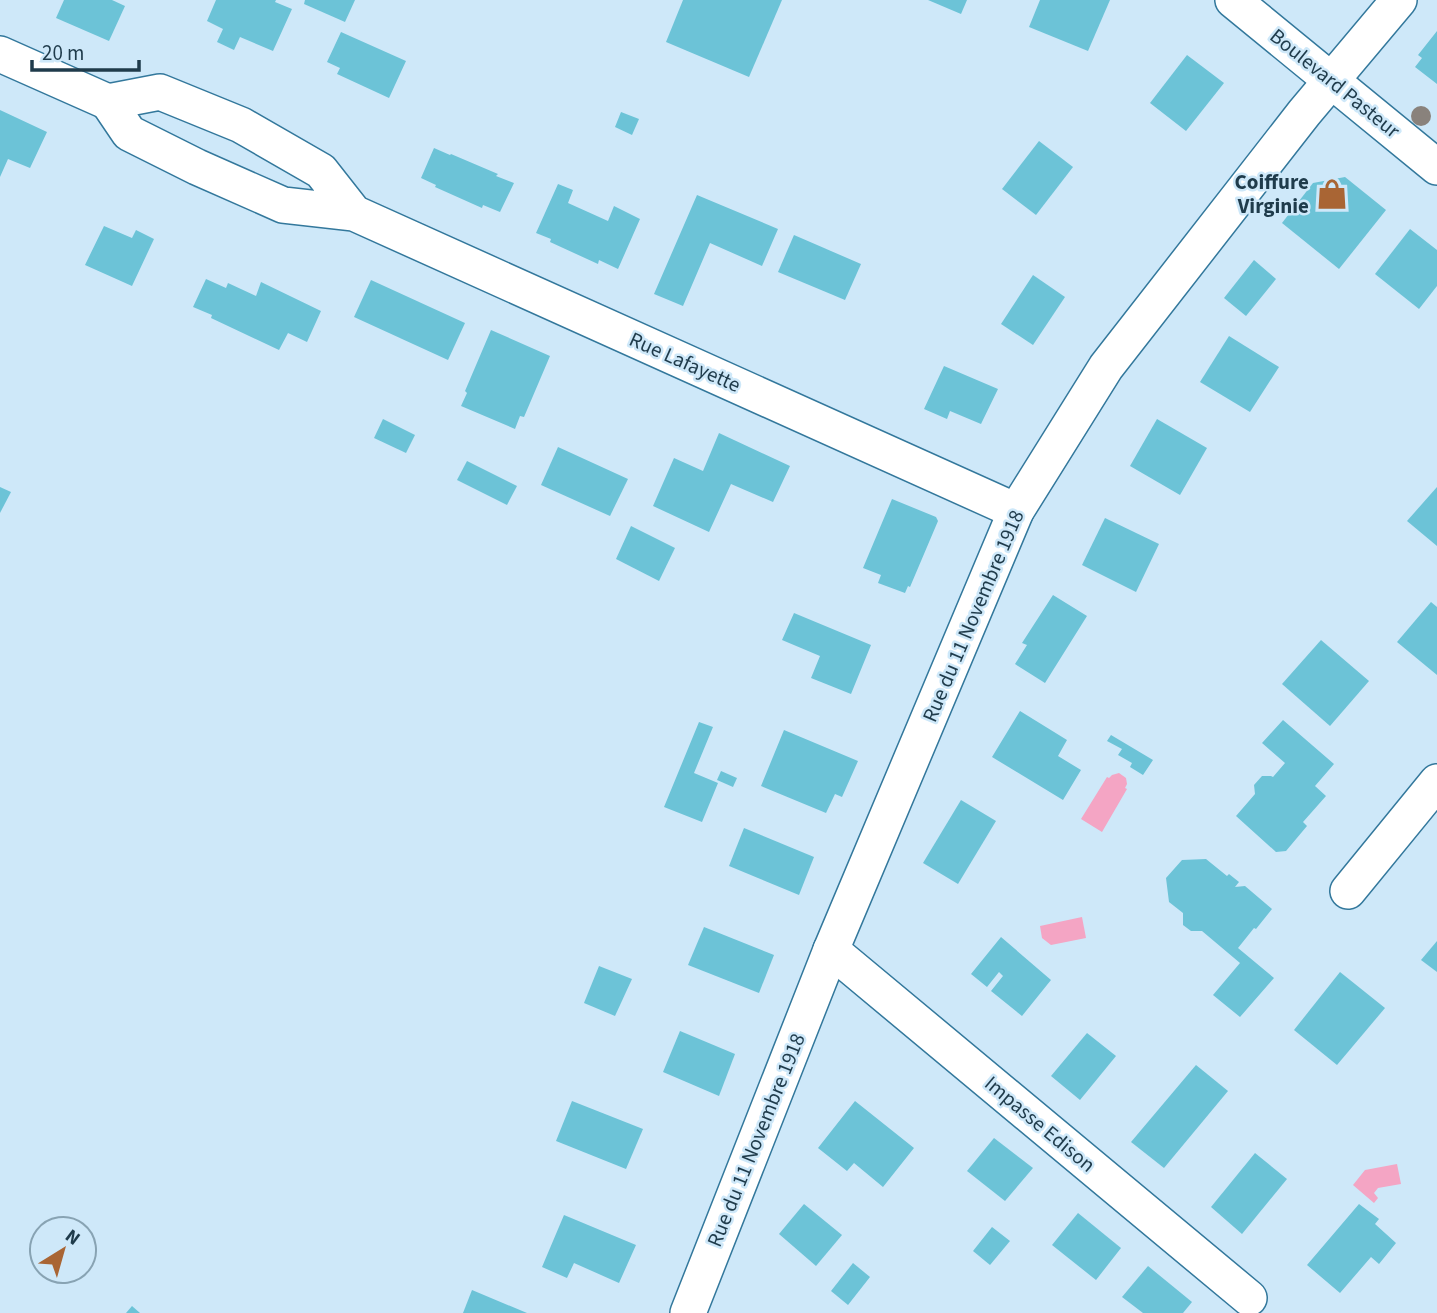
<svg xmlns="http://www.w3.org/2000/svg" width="1437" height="1313" font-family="'Source Sans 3',sans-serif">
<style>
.water{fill:#f4a5c4}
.building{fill:#6cc3d7}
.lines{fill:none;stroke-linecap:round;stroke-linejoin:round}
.minor-casing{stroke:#33789c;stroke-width:38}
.minor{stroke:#fff;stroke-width:35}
.tree{fill:#89827c}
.labels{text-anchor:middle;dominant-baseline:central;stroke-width:5;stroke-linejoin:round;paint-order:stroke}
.street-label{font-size:21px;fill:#1f3b4b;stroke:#cee8f9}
.poi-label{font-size:21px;font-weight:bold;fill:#1f3b4b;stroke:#cee8f9;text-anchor:end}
</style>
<rect width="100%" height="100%" fill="#cee8f9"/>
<g class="water">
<polygon points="1119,773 1126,778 1127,784 1125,788 1127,789 1102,832 1081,819 1107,777 1109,778 1112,775"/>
<polygon points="1082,917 1086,938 1051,945 1042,938 1040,926"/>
<polygon points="1397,1164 1401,1184 1378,1188 1374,1193 1378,1198 1374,1203 1353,1185 1365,1170"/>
</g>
<g class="building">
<polygon points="64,0 112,0 125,6 109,41 56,18"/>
<polygon points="216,0 276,0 275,2 292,9 273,51 240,37 234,50 217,42 223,29 207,21"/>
<polygon points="305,0 355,0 345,22 304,4"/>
<polygon points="683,0 782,0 749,77 666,42"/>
<polygon points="928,0 967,0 961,14"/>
<polygon points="1040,0 1110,0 1088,51 1029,27"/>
<polygon points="1437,31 1437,84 1415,67 1422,58 1418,55"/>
<polygon points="341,32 406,61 389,98 337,74 340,68 327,62"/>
<polygon points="1187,55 1224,83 1186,131 1150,103"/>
<polygon points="0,110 47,132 30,168 8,159 0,177"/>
<polygon points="621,112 639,119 632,135 615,127"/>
<polygon points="1039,141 1073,167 1036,215 1002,189"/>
<polygon points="434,148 450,155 451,154 498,174 496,176 514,183 500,212 483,205 482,208 435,187 436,185 421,178"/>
<polygon points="1345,177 1386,210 1339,269 1282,223 1313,183"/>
<polygon points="558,184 573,190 568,203 608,221 614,206 640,219 618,269 599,260 598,264 550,242 551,239 536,233"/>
<polygon points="697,195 778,229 762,266 710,243 683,306 654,294"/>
<polygon points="104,226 132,238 136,230 154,239 132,286 85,265"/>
<polygon points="1410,229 1437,250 1437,286 1419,309 1375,274"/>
<polygon points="794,235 861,264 845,300 778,272"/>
<polygon points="1254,260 1276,279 1246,316 1224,298"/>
<polygon points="1033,275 1065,297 1033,345 1001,324"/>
<polygon points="206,279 226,288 228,283 256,296 261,282 321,311 307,342 288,333 279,350 211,318 212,315 193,307"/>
<polygon points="371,280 465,323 448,360 354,317"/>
<polygon points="491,330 550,356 524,417 520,416 515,429 461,406 467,393 465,391"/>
<polygon points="1229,336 1279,367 1250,412 1200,382"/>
<polygon points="944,366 998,389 981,424 950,411 947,419 924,409"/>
<polygon points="383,419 415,435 406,453 374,438"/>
<polygon points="1157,419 1207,448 1180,495 1130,466"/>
<polygon points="719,433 790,466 773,502 731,484 709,532 653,506 674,458 703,471"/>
<polygon points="558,447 628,479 610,516 541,485"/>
<polygon points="467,461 517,486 507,505 457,480"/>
<polygon points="0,487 11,492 0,513"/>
<polygon points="1437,487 1437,546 1407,521"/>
<polygon points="892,499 936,517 938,521 910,587 908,586 905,593 878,583 881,575 863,568"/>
<polygon points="1105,518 1159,544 1136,592 1082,565"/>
<polygon points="631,526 675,548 659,581 616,559"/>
<polygon points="1053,595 1087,616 1045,683 1015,664 1027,645 1022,643"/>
<polygon points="1431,602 1437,607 1437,675 1397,642"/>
<polygon points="794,613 871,645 851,694 811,678 820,656 782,640"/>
<polygon points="1321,640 1369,681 1330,726 1282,684"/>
<polygon points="1020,711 1067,740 1058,756 1081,770 1063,800 992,757"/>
<polygon points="1283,720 1334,764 1315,786 1326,796 1303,822 1307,826 1286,851 1276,852 1236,816 1255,794 1254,785 1262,776 1271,776 1273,777 1285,763 1262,743"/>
<polygon points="699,722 713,727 694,773 718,783 702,822 664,807"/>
<polygon points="784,730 858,761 842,797 835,794 826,813 761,786"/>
<polygon points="1111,735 1153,760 1143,775 1130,767 1132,763 1118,755 1122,749 1107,741"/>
<polygon points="721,771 737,778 733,787 717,780"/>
<polygon points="961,800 996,821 958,884 923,863"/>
<polygon points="744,828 814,857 799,895 729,866"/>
<polygon points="1206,859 1227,876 1229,874 1239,882 1235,887 1245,886 1272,909 1256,929 1254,928 1238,948 1274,978 1240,1017 1213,995 1240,963 1202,931 1191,931 1183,925 1183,913 1169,902 1166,878 1182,860"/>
<polygon points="704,927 774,955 759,993 688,965"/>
<polygon points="1001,937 1051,980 1022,1016 991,991 1003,976 999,972 987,987 971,974"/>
<polygon points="1437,941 1437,972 1421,960"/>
<polygon points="599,966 632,979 615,1016 584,1003"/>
<polygon points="1340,972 1385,1008 1337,1065 1294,1030"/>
<polygon points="680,1031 735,1054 719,1096 663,1072"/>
<polygon points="1087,1033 1116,1056 1080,1100 1051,1076"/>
<polygon points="1196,1065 1228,1091 1164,1168 1131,1142"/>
<polygon points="572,1101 643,1129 626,1169 556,1141"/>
<polygon points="855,1101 914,1148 883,1187 854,1163 847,1171 818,1148"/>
<polygon points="994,1138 1033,1168 1005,1201 967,1171"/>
<polygon points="1255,1153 1287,1179 1242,1234 1211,1207"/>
<polygon points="804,1204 842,1235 816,1266 779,1234"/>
<polygon points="1359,1204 1379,1219 1375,1224 1396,1243 1379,1264 1371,1257 1340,1293 1307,1265"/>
<polygon points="1078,1213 1121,1248 1096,1280 1052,1245"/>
<polygon points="564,1215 636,1245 619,1283 574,1263 567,1278 542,1267"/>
<polygon points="992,1227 1010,1241 990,1265 973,1251"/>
<polygon points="853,1263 870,1277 848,1305 831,1291"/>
<polygon points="1148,1266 1192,1302 1183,1313 1143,1313 1122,1297"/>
<polygon points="472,1290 527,1313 463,1313"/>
<polygon points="132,1306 140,1313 126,1313"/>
</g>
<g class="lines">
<defs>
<g id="minor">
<polyline points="1233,0 1437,167"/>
<polyline points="0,54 108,102"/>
<polyline points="354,213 321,171 241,125 160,92 108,102 129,133 197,167 283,205 354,213 1016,511"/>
<polyline points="1348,891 1437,782"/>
<polyline points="831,950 1249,1298"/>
<polyline points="688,1313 831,950 1016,511 1106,367 1304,113 1399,0"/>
</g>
</defs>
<use href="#minor" class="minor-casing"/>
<use href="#minor" class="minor"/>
</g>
<circle class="tree" cx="1421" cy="116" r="10"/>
<defs>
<symbol id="shop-bare" viewBox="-9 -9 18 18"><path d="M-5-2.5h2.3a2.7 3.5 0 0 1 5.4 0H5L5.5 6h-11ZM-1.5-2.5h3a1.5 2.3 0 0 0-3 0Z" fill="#a96534" stroke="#cee8f9" stroke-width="2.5" paint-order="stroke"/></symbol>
</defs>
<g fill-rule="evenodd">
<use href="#shop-bare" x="1310" y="172" width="44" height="44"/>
</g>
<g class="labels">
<g class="street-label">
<text transform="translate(1335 83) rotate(39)">Boulevard Pasteur</text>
<text transform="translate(685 362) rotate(24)">Rue Lafayette</text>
<text transform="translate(973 616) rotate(-67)">Rue du 11 Novembre 1918</text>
<text transform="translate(1040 1124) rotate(40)">Impasse Edison</text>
<text transform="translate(756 1140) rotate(-68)">Rue du 11 Novembre 1918</text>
</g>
<g class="poi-label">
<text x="1309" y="182">Coiffure<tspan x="1309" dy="24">Virginie</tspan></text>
</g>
</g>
<g transform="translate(63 1250) rotate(37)"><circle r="33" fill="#cee8f9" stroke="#88a3b3" stroke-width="2"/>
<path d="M0-5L12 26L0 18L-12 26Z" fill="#a96534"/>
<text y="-10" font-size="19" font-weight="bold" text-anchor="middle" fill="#1f3b4b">N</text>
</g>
<path d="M32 60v10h107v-10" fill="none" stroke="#1f3b4b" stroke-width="3.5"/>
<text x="42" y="60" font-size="21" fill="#1f3b4b" stroke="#cee8f9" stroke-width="5" paint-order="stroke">20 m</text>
</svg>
